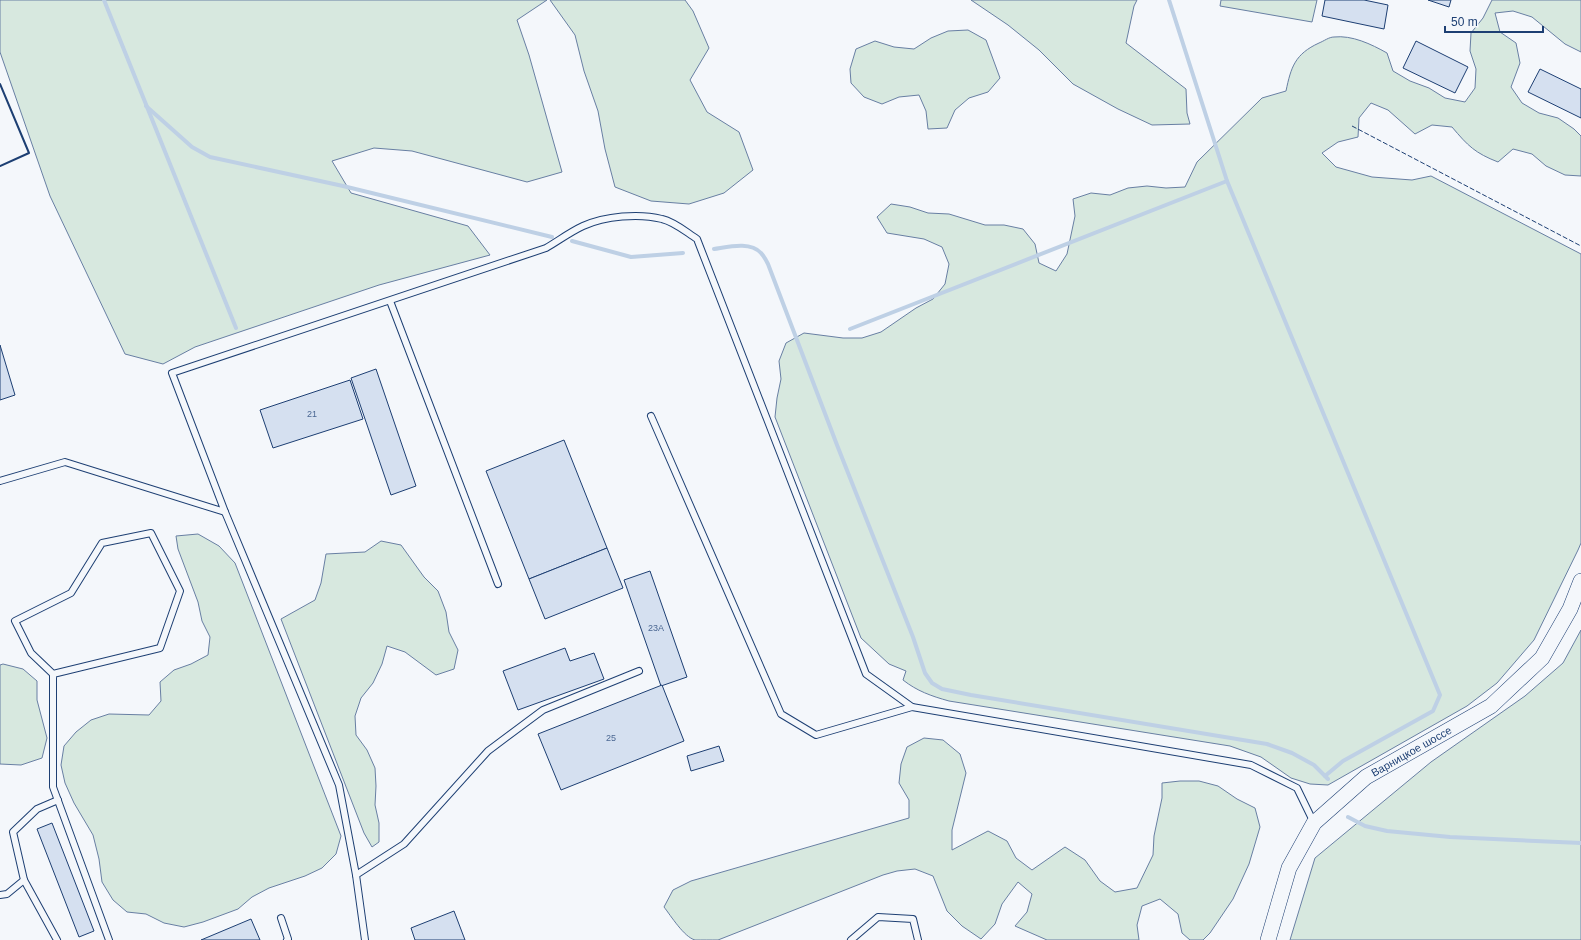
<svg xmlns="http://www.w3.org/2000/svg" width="1581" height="940" font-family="Arial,sans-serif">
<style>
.green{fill:#d7e8df;stroke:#687fa3}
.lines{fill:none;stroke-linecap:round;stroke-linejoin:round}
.stream{stroke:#bed0e5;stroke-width:4}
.building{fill:#d5e0f0;stroke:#1d3f73}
.service-casing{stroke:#1d3f73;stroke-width:8}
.tertiary-casing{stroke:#1d3f73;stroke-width:16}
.service{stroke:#f4f7fb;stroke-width:6}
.tertiary{stroke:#f4f7fb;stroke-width:15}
.fence{stroke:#1d3f73;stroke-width:1;stroke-dasharray:5 2;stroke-linecap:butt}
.wall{stroke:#1d3f73;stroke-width:2}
.labels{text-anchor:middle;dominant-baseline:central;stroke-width:3;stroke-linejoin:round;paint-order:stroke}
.number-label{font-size:9px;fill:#4b6792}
.street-label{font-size:11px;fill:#1d3f73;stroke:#f4f7fb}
</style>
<rect width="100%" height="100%" fill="#f4f7fb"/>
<g class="green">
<polygon points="0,0 547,0 517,20 529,55 562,172 527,182 412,151 374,148 332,161 351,193 468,226 490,255 379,285 195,347 163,364 125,354 50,196 0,52"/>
<polygon points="550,0 685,0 693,11 709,48 690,80 707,112 739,132 753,170 724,193 689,204 651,201 615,187 605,149 598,111 584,71 575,35"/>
<polygon points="971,0 1137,0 1134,6 1126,43 1186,89 1187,113 1190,124 1152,125 1118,109 1073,84 1039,50 1008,25"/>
<polygon points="1221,0 1317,0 1312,22 1220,6"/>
<path d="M1492,0H1581V52L1565,44L1532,17L1513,11L1495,13L1500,32L1516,43L1520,63L1511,87L1522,103L1539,113L1558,118L1574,129L1581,136V176L1565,175L1546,166L1532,154L1513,149L1498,162C1475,153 1468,146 1452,127L1432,125L1415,134L1388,110L1371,103L1359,118L1358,137L1338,142L1322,153L1336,167L1372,177L1412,180L1431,176L1581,254V543L1578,550L1534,640L1497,683L1467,706L1328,785L1310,784L1291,778L1261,757L1230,746L949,701C931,696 917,691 903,680L906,671L889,664L861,638L775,417L777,398L781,379L779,361L786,343L804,333L843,338H862L881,332L916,308L933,299L945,284L949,264L942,247L924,239L887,233L877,217L891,204L910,207L928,213L949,214L985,225H1004L1023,229L1035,244L1039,263L1056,271L1067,254L1075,216L1073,199L1091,193L1110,195L1128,188L1147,186L1166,188L1185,187L1197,162L1262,98L1286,91C1291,67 1295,54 1319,43C1324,41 1329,37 1334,37C1352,35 1371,44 1387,53L1393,71L1410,81L1429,88L1445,98L1465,102L1475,88L1476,69L1470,51L1471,33L1483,18Z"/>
<polygon points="968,30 986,40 1000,78 988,92 969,98 955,110 947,128 928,129 926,111 919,95 899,97 882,104 864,97 851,83 850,69 856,49 875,41 894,47 914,49 931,38 948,31"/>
<polygon points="198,534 219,546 235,563 341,836 336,854 322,868 305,876 269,888 252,897 238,909 203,922 184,927 164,923 146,914 127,912 113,900 102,882 99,859 93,835 74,803 65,783 61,765 64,746 76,732 91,720 109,714 149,715 161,701 160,682 174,670 191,664 208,655 210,637 202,621 198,602 178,549 176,536"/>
<polygon points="381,541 401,545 424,577 438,591 446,612 449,632 458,650 454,669 436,675 405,652 387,646 382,664 373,683 361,698 355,716 356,735 367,750 375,768 376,786 375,805 379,823 379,842 372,847 364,833 281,619 315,600 321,583 326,554 365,552"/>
<polygon points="1581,630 1581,940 1290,940 1315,858 1431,762 1525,696 1563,663"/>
<polygon points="3,664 23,669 37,681 37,700 47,738 42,758 21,765 0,764 0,665"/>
<path d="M924,738L943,740L960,754L966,773L952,830V850L988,831L1007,841L1016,858L1032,870L1065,847L1085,860L1100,881L1115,892L1137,888L1153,855L1154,836L1162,798V783L1180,781H1199L1218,786L1237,799L1255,808L1260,827L1249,864L1233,899L1210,933L1203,940H1190L1182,933L1178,914L1160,899L1142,906L1137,925L1139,940H1047L1015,926L1027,912L1032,894L1018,882L1002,904L995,924L981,939L962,926L947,911L933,876L915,869L897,871L883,875L718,940C711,940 702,940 695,940C684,937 671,916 664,907L673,890L691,881L909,818V800L899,783L901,764L907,747Z"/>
</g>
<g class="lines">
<g class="stream">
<polyline points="104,0 236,328"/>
<polyline points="1169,0 1227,181 1440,695 1433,711 1343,761 1325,776"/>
<polyline points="146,106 192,147 210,157 343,186 552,237"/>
<polyline points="572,241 631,257 683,253"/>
<path d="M714,249C728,247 750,241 761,253C764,256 766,260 768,264L837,445L913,637L925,673L932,683L942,689L971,695L1267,744L1292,753L1314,765L1328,779"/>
<polyline points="850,329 1227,181"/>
<polyline points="1348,817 1365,826 1387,831 1450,837 1581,843"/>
</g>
</g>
<g class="building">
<polygon points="1325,0 1364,0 1388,5 1384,29 1322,16"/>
<polygon points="1428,0 1451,0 1449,7"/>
<polygon points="1416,41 1468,67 1455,93 1403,68"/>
<polygon points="1540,69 1581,89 1581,118 1528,92"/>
<polygon points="0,345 15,395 0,400"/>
<polygon points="376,369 416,486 391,495 351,378"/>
<polygon points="350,380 363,419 273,448 260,410"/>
<polygon points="564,440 607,548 529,579 486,471"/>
<polygon points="607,548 623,588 545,619 529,579"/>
<polygon points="650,571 687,677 661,686 624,580"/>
<polygon points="565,648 570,661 594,653 604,679 518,710 503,671"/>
<polygon points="662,685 684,741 561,790 538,734"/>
<polygon points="719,746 724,761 691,771 687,756"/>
<polygon points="52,823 94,931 79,937 37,829"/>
<polygon points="454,911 465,940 415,940 411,928"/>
<polygon points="251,919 260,940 201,940"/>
</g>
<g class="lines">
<defs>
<g id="service">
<polyline points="390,301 498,584"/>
<polyline points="651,416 781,714 816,735 912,707"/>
<path d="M0,481L65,462L225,512L172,373L546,248C558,241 570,232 583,226C605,216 639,213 662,219C675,222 686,232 697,239L866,674L912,707L1251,765L1297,788L1314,823"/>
<polyline points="225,512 339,785 356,875"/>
<polyline points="53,674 160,648 180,591 151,533 102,543 71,593 15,621 31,653 53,674 53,787 109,940"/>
<polyline points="24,880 57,940"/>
<polyline points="0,895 7,894 24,880 13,832 37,809 58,800"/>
<polyline points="281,918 288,939 287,940"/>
<polyline points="365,940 356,875 404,844 488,751 543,710 639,671"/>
<polyline points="851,940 878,917 913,919 918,940"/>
</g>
<g id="tertiary">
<path id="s1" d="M1268,940L1289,868L1314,823L1366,777L1491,706L1542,658L1570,609L1581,581"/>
</g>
</defs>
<use href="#service" class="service-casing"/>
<use href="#tertiary" class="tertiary-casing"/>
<use href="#service" class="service"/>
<use href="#tertiary" class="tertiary"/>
<polyline class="fence" points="1352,126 1581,246"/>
<polyline class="wall" points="0,84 29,153 0,166"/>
</g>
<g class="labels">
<g class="number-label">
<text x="312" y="414">21</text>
<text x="656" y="628">23А</text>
<text x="611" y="738">25</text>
</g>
<g class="street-label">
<text stroke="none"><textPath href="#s1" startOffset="248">Варницкое шоссе</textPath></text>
</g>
</g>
<path d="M1445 26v6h98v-6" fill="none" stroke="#1d3f73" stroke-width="2"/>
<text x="1451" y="26" font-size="12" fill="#1d3f73" stroke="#f4f7fb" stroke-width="3" paint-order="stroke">50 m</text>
</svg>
